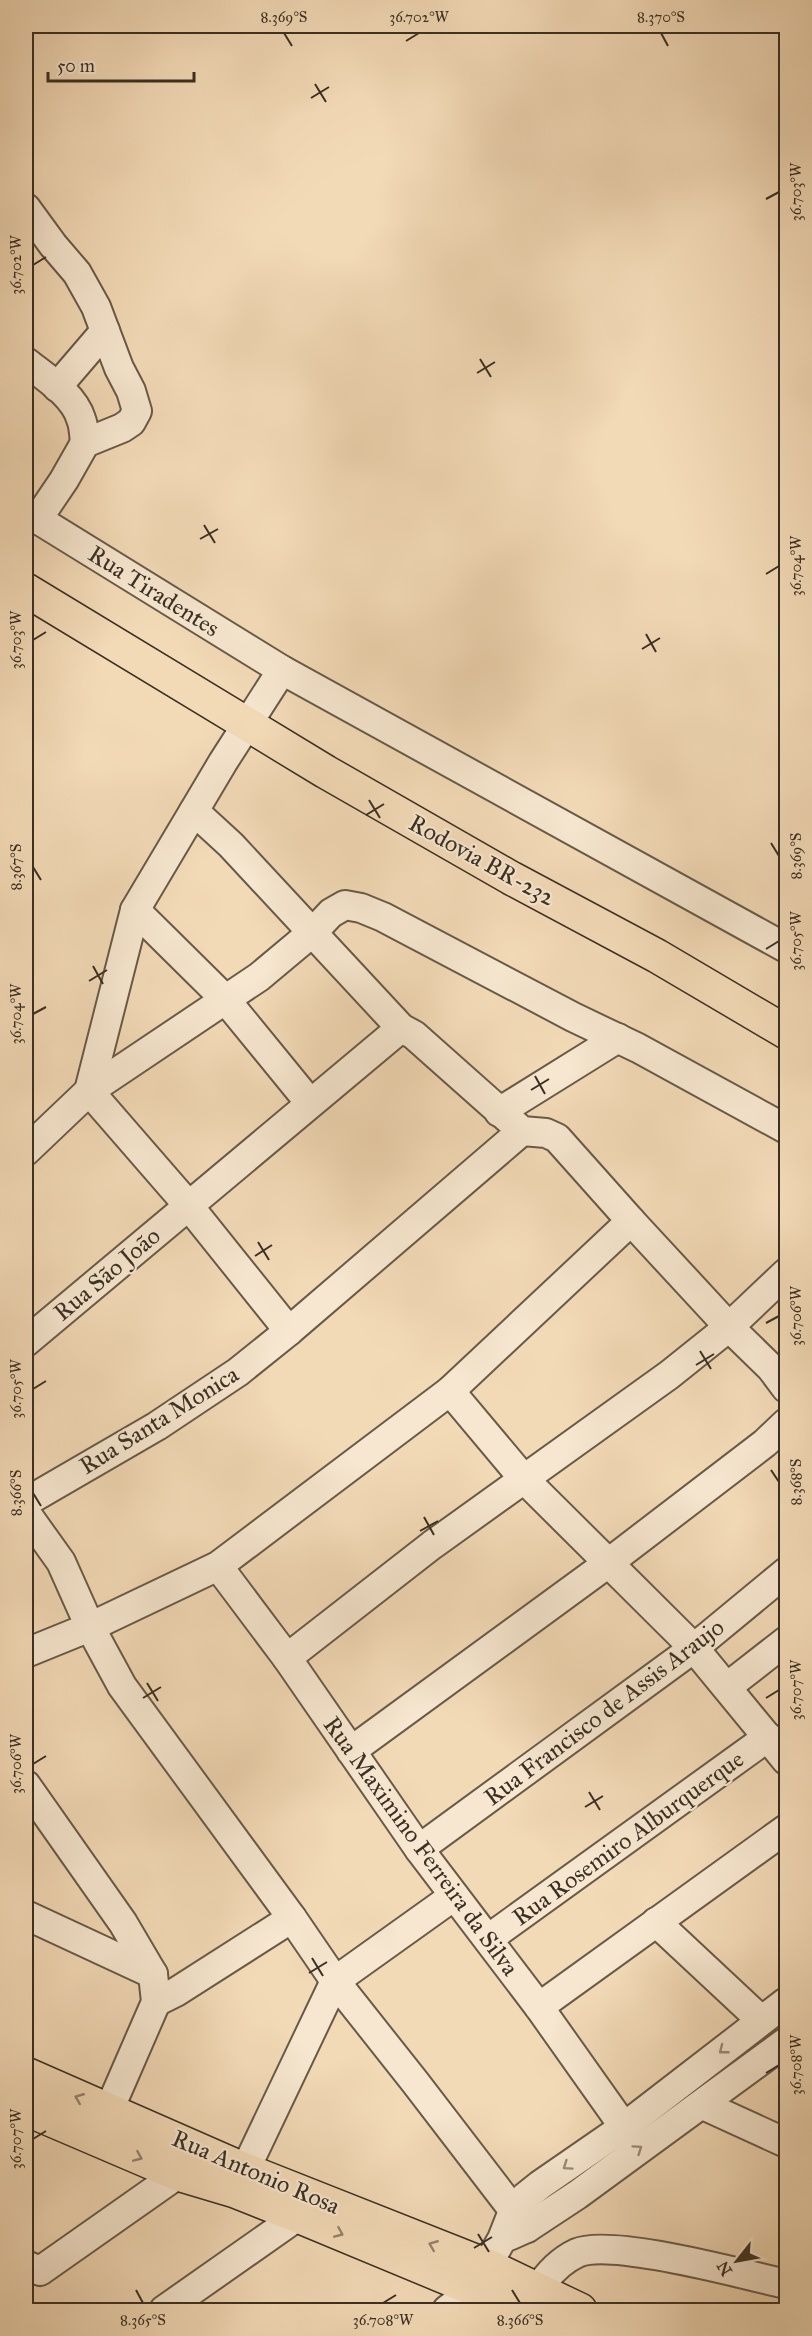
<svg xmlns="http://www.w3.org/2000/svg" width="812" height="2336" font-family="'IM FELL Great Primer',serif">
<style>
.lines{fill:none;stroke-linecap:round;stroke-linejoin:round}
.minor-casing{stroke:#685a48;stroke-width:32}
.major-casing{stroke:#392f23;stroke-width:36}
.highway-casing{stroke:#392f23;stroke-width:36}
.minor{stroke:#f7e7d0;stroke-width:28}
.major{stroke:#f3dab7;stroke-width:33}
.highway{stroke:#f3dab7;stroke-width:33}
.oneway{stroke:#988b7a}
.oneway2{stroke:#96846d}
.ticks{fill:none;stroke:#392f23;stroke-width:2}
.labels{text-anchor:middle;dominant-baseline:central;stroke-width:4.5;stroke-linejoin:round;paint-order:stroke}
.street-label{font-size:24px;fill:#392f23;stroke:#f7e7d0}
.neatline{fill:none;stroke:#392f23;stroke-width:2}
.ticks-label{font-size:15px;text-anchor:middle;fill:#392f23}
</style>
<rect width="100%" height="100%" fill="#f3dab7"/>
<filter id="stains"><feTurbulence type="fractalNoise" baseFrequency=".00333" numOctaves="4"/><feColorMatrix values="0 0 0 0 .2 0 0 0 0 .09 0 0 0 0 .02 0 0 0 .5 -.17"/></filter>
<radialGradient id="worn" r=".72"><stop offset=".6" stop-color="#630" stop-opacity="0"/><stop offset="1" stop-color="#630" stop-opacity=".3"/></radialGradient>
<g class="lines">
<defs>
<g id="minor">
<polyline points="26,208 53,245 77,273 96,307 119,368 131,391 137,411 131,422 122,428 85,443 64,480 37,520"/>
<path d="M26,362C45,377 74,395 81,419C84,426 84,435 85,443"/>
<polyline points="57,387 105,331"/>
<polyline points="26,512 282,670 786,948"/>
<polyline points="135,910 225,999 310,1103"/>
<polyline points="89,1091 135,910 223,762 282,670"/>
<polyline points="89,1091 188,1205 289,1331"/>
<polyline points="499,1112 618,1038"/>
<polyline points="26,1151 89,1091 259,977 314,931 331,913 345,905 361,908 383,917 573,1017 638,1048 786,1129"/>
<polyline points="631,1221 729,1327 771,1368 786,1388"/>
<polyline points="26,1342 401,1028"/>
<polyline points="450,1391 523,1478 694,1648 786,1760"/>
<polyline points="26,1502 157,1426 238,1372 289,1331 522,1131"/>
<polyline points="26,1513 61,1562 90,1627 122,1686 292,1918 335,1981 415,2082 527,2228"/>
<polyline points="218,1566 287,1658 419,1849 539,2007 624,2127"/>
<polyline points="26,1653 90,1627 218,1566 450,1391 631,1221 557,1138 546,1133 522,1131 414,1035 401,1028 231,845 194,811"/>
<polyline points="287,1658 432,1545 669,1375 729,1327 786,1273"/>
<polyline points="727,1687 786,1641"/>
<polyline points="351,1751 607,1564 765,1443 786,1423"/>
<polyline points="26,1785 123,1923 153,1974 156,2002 109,2110"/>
<polyline points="419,1849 694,1648 786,1572"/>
<polyline points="26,1915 153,1974"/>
<polyline points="656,1922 761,2020"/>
<polyline points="488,1939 768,1737"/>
<polyline points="156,2002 176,1992 292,1918"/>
<polyline points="539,2007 786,1829"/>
<polyline points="703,2105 786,2143"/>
<polyline points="236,2189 335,1981 454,1896"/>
<polyline points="509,2236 527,2228 577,2195 786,2042"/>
<polyline points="26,2265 40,2271 178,2174"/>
<path d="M537,2291C547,2275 560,2261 577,2253C611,2238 745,2275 786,2284"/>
<polyline points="164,2310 298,2216"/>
<polyline points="447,2310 474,2289 502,2239 513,2211 525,2197 540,2185 624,2127 786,2002"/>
</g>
<g id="major">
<polyline points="26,2074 245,2170 488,2266 580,2310"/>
<polyline points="26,2109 178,2174 235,2191 298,2216 474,2289 511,2310"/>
</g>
<polyline id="highway" points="26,590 326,772 511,878 657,956 786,1032"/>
</defs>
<use href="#minor" class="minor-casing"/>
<use href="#major" class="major-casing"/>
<use href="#highway" class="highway-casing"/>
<use href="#minor" class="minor"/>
<use href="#major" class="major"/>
<use href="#highway" class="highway"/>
</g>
<defs><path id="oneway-chevron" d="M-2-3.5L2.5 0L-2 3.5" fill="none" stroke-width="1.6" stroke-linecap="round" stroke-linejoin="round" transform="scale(1.5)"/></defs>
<g class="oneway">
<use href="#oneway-chevron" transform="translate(723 2050) rotate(142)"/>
<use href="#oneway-chevron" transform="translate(638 2149) rotate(-35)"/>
<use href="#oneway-chevron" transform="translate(567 2166) rotate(145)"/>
</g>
<g class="oneway2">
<use href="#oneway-chevron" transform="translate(79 2098) rotate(-158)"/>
<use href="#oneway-chevron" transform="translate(138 2157) rotate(23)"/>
<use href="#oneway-chevron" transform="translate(339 2233) rotate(23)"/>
<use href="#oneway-chevron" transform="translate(433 2245) rotate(-158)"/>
</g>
<path class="ticks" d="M284,33L292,46M661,33L668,46M406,41L419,33M315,84L326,102M311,98L329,87M766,199L779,192M33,265L46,257M480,359L491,377M477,373L495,362M204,525L215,543M200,539L218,529M766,574L779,566M646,634L656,652M33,640L46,632M642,649L660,638M369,800L380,818M366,815L384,804M771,843L779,856M33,867L41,880M766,949L779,941M93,966L103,984M89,981L107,970M33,1014L46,1007M535,1076L545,1094M531,1090L549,1079M258,1242L269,1260M255,1256L272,1245M766,1323L779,1316M700,1351L711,1369M696,1365L714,1354M33,1389L46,1381M771,1470L779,1482M33,1493L41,1506M424,1517L434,1535M420,1531L438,1521M147,1683L158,1701M143,1698L161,1687M766,1698L779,1690M33,1764L46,1756M589,1792L600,1810M585,1807L603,1796M312,1958L323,1976M309,1973L327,1962M766,2073L779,2065M33,2139L46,2131M478,2234L489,2252M474,2248L492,2237M136,2290L143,2303M512,2290L520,2303M383,2303L396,2295"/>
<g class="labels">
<g class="street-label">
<text transform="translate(154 591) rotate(32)">Rua Tiradentes</text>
<text transform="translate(482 860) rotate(29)">Rodovia BR-232</text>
<text transform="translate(107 1274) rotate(-40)">Rua São João</text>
<text transform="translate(159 1420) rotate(-32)">Rua Santa Monica</text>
<text transform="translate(604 1712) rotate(-37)">Rua Francisco de Assis Araujo</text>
<text transform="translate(628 1838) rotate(-36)">Rua Rosemiro Alburquerque</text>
<text transform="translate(421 1846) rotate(54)">Rua Maximino Ferreira da Silva</text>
<text transform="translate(256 2172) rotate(23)">Rua Antonio Rosa</text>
</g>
</g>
<rect width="812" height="2336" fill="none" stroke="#f3dab7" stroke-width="66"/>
<g transform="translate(737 2261) rotate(239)" stroke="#f7e7d0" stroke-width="4.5" paint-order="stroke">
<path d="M0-4.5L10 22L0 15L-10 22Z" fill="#392f23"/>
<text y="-9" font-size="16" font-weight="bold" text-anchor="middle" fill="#392f23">N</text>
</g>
<path d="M48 72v9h146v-9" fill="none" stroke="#392f23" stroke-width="3"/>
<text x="57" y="72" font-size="18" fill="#392f23" stroke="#f7e7d0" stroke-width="4.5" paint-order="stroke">50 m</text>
<rect x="33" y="33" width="746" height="2270" class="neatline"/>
<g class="ticks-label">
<text x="284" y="22">8.369°S</text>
<text x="419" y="22">36.702°W</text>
<text x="661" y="22">8.370°S</text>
<text transform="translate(796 192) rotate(-90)" y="5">36.703°W</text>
<text transform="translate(16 265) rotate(-90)" y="5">36.702°W</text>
<text transform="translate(796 566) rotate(-90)" y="5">36.704°W</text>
<text transform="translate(16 640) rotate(-90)" y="5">36.703°W</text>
<text transform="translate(796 856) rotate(-90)" y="5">8.369°S</text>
<text transform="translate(16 867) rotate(-90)" y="5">8.367°S</text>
<text transform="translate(796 941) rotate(-90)" y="5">36.705°W</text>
<text transform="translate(16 1014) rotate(-90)" y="5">36.704°W</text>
<text transform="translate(796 1316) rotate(-90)" y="5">36.706°W</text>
<text transform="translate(16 1389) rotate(-90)" y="5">36.705°W</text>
<text transform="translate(796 1482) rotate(-90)" y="5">8.368°S</text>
<text transform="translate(16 1493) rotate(-90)" y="5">8.366°S</text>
<text transform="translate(796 1690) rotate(-90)" y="5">36.707°W</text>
<text transform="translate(16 1764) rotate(-90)" y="5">36.706°W</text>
<text transform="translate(796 2065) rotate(-90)" y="5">36.708°W</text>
<text transform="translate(16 2139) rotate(-90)" y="5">36.707°W</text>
<text x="143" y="2325">8.365°S</text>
<text x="383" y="2325">36.708°W</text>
<text x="520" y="2325">8.366°S</text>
</g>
<rect width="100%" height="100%" filter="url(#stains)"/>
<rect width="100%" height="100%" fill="url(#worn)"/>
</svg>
